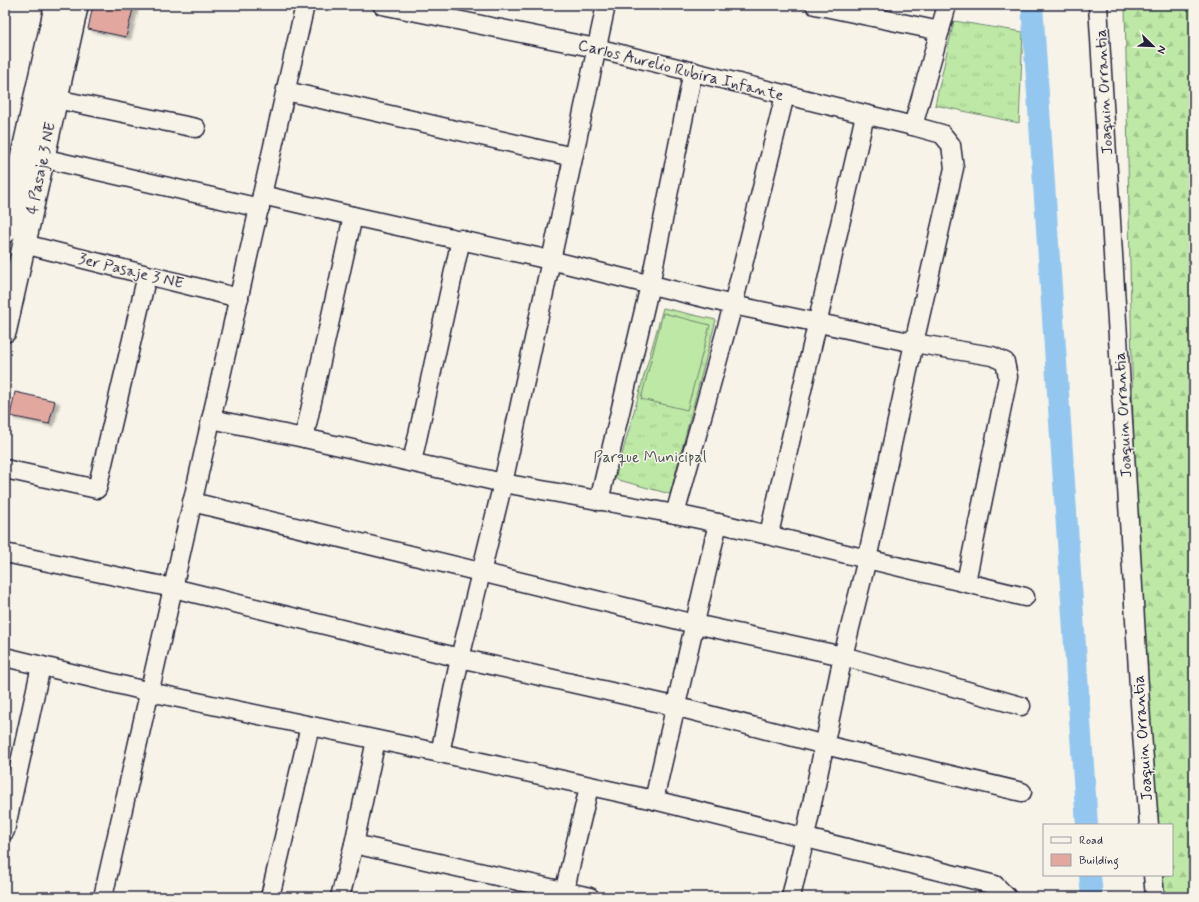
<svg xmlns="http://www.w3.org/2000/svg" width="1199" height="902" font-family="Mynerve,sans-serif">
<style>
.grass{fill:url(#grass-tufts);stroke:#708570}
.forest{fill:url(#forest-firs);stroke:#708570}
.garden{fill:#bde8a5;stroke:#708570}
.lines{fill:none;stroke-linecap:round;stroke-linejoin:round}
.canal{stroke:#93c7f0;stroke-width:22}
.building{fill:#e2a8a0;stroke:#22223b;filter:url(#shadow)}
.street-casing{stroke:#22223b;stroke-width:21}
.secondary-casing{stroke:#22223b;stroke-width:25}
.street{stroke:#f7f3e8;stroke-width:18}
.secondary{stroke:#f7f3e8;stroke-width:22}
.labels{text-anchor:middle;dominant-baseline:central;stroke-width:3;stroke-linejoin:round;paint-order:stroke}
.street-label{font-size:16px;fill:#22223b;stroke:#f7f3e8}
.park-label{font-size:16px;fill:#495456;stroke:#f7f3e8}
</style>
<defs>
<pattern id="grass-tufts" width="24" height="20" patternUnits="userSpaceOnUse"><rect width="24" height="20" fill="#bde8a5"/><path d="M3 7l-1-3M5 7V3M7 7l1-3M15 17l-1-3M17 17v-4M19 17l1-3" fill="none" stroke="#a2c78f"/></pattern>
<pattern id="forest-firs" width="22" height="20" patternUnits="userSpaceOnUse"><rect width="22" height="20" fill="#bde8a5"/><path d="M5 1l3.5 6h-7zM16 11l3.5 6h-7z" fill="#a2c78f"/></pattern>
<filter id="shadow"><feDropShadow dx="4.5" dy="2.5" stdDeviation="1" flood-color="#0004"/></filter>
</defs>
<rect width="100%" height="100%" fill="#f7f3e8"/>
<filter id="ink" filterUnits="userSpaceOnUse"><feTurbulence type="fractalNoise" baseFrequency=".025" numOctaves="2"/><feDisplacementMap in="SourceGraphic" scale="8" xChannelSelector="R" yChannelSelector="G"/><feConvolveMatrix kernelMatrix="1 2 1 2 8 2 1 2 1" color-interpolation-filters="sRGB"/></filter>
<g filter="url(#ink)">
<g class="grass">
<polygon points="954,21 1023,32 1019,123 935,105"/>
<polygon points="663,308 716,320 670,494 615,479"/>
</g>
<polygon class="forest" points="1125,5 1194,5 1194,897 1158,897 1156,875 1172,875 1172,825 1150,825 1139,731"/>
<polygon class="garden" points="663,313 710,325 687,410 641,399"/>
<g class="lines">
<g class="canal">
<polyline points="1032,5 1087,825"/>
<polyline points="1090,875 1092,897"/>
</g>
</g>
<g class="building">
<polygon points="93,5 134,5 126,37 88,29"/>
<polygon points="15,392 55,401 49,424 10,416"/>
</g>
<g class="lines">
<defs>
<g id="street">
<polyline points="382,5 596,48 913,126 942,134 951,145 954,168 914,343 867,559 843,656 805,837 791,897"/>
<polyline points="815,5 940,31"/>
<polyline points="1098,5 1141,720 1149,825"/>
<polyline points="286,91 573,157"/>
<polyline points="56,99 196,128"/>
<polyline points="913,126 947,5"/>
<polyline points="42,158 260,208"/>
<polyline points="262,195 353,216 550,260 733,305 914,343 992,356 1005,362 1008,377 966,582"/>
<polyline points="24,244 239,298"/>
<polyline points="211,419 304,438 503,483 675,514 718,523 1025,597"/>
<polyline points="304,438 353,216"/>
<polyline points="412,462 461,239"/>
<polyline points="5,469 97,489 147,275"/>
<polyline points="599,501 650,285 693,71"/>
<polyline points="192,502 695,624 843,656 1021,706"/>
<polyline points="675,514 733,305 785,95"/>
<polyline points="769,534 865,115"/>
<polyline points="5,553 173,588 460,658 674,706 825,745 1022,792"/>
<polyline points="5,657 150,692 440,753 654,800 995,885 1007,897"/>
<polyline points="440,753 460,658 503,483 606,5"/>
<polyline points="654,800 718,523"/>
<polyline points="5,831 41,666"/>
<polyline points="354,844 590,897"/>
<polyline points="1153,875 1155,897"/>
<polyline points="103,897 305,5"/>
<polyline points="270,897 310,726"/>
<polyline points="340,897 354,844 376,740"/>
<polyline points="563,897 589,787"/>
</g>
<g id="secondary">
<polyline points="5,232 56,5"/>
<polyline points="5,331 77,5"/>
</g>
</defs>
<use href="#street" class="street-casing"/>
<use href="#secondary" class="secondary-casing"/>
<use href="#street" class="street"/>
<use href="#secondary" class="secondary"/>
</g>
</g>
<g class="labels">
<g class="street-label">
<text transform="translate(681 70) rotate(14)">Carlos Aurelio Rubira Infante</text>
<text transform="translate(1104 92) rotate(-93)">Joaquin Orrantia</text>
<text transform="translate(41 168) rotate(-78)">4 Pasaje 3 NE</text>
<text transform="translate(131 271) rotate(14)">3er Pasaje 3 NE</text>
<text transform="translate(1123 415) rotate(-93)">Joaquin Orrantia</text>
<text transform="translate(1143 738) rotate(-94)">Joaquin Orrantia</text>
</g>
<g class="park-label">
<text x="650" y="457">Parque Municipal</text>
</g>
</g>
<rect width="1199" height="902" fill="none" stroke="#f7f3e8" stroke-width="20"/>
<rect x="10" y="10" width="1179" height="882" fill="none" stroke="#22223b" stroke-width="1.5" filter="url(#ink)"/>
<rect x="1043" y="824" width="130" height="52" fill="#f7f3e8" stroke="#a29fa3"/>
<rect x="1051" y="837" width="20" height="6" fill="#f7f3e8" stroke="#a29fa3"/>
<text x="1079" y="844" font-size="12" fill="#22223b">Road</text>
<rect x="1051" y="854" width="20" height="12" fill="#e2a8a0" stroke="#a29fa3"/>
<text x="1079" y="864" font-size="12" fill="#22223b">Building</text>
<g transform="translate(1153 46) rotate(113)" stroke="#f7f3e8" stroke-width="3" paint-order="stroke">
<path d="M0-3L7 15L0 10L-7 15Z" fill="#22223b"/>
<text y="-6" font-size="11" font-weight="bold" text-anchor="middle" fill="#22223b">N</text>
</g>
</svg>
